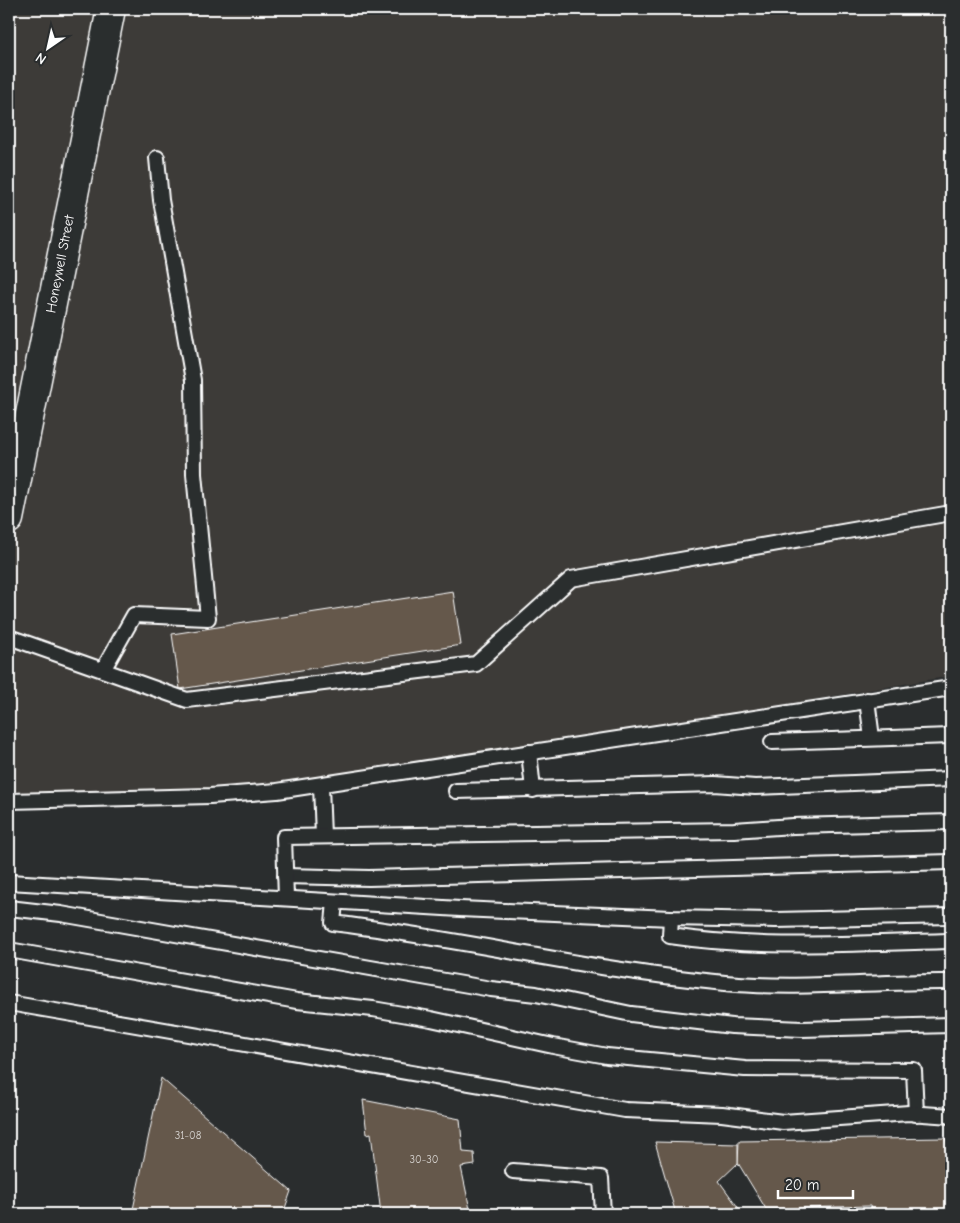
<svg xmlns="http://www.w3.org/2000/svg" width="960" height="1223" font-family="'Comic Neue',sans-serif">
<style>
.built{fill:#3c3a37}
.building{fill:#65584c;stroke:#fff}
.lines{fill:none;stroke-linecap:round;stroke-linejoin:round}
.service-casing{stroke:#fff;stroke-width:18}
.tertiary-casing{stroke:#fff;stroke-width:31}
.service{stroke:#2a2d2e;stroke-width:14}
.tertiary{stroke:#2a2d2e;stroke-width:28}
.labels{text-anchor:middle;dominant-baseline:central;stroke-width:5;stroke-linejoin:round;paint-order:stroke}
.number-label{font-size:11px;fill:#d8d5d2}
.street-label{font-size:14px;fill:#fff;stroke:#2a2d2e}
</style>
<rect width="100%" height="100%" fill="#2a2d2e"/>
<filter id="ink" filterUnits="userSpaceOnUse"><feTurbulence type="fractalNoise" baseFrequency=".02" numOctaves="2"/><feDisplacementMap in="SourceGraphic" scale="10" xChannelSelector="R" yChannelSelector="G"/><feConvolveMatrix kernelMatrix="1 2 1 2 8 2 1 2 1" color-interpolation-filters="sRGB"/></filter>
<g filter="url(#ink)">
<polygon class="built" points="9,9 951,9 951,676 644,729 255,793 9,797"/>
<g class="building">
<polygon points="453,591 461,645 180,689 172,634"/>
<polygon points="9,1048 14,1049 10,1067 9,1066"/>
<polygon points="161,1078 291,1191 283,1214 132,1214"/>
<polygon points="363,1100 460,1119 463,1152 474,1153 475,1165 461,1167 471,1214 381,1214 371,1133 367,1134"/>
<polygon points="945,1138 951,1158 951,1214 873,1214 870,1206 766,1209 738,1163 739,1141"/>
<polygon points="655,1142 738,1144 738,1163 719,1181 743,1214 676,1214"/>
</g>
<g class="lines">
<defs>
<g id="service">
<polyline points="9,637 187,700 476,664 571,579 951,513"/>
<polyline points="103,670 134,615 208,618 194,474 193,380 161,200 157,158"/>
<polyline points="867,700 872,738"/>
<polyline points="772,742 951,736"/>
<polyline points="529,752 533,790"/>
<polyline points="321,786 323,836"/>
<polyline points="456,791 715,784 755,787 951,779"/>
<polyline points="9,801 210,796 277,791 951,688"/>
<polyline points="285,876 369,878 951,862"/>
<polyline points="9,882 460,909 671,918 776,920 951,916"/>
<polyline points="286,898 284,837 734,830 793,826 951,822"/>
<path d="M335,902L333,923C465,939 593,971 725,983C801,990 876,981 951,982"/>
<polyline points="9,908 61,914 491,989 536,994 631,1014 732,1026 802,1029 951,1025"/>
<path d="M671,918L670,936C762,950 858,943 951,941"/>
<polyline points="9,950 297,1001 373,1009 431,1019 553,1046 607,1056 745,1069 914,1070 916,1114"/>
<polyline points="9,1003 625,1110 722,1114 783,1122 909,1113 951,1116"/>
<polyline points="513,1171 601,1178 603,1214"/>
</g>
<polyline id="tertiary" points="9,519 111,9"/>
</defs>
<use href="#service" class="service-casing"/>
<use href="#tertiary" class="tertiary-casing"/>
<use href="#service" class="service"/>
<use href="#tertiary" class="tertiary"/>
</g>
</g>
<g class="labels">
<g class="number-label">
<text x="188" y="1135">31-08</text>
<text x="424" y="1159">30-30</text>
</g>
<g class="street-label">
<text transform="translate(60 264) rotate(-79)">Honeywell Street</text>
</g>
</g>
<rect width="960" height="1223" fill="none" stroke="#2a2d2e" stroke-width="30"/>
<rect x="15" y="15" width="930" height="1193" fill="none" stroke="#fff" stroke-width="2" filter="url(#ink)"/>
<g transform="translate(48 48) rotate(214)" stroke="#2a2d2e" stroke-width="4" paint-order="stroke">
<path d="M0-4L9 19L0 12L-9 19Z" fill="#ffffff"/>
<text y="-8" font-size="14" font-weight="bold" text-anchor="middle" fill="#ffffff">N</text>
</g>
<path d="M778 1190v8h75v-8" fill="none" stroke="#ffffff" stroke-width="2.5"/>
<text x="785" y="1190" font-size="15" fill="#ffffff" stroke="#2a2d2e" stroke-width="4" paint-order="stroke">20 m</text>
</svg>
